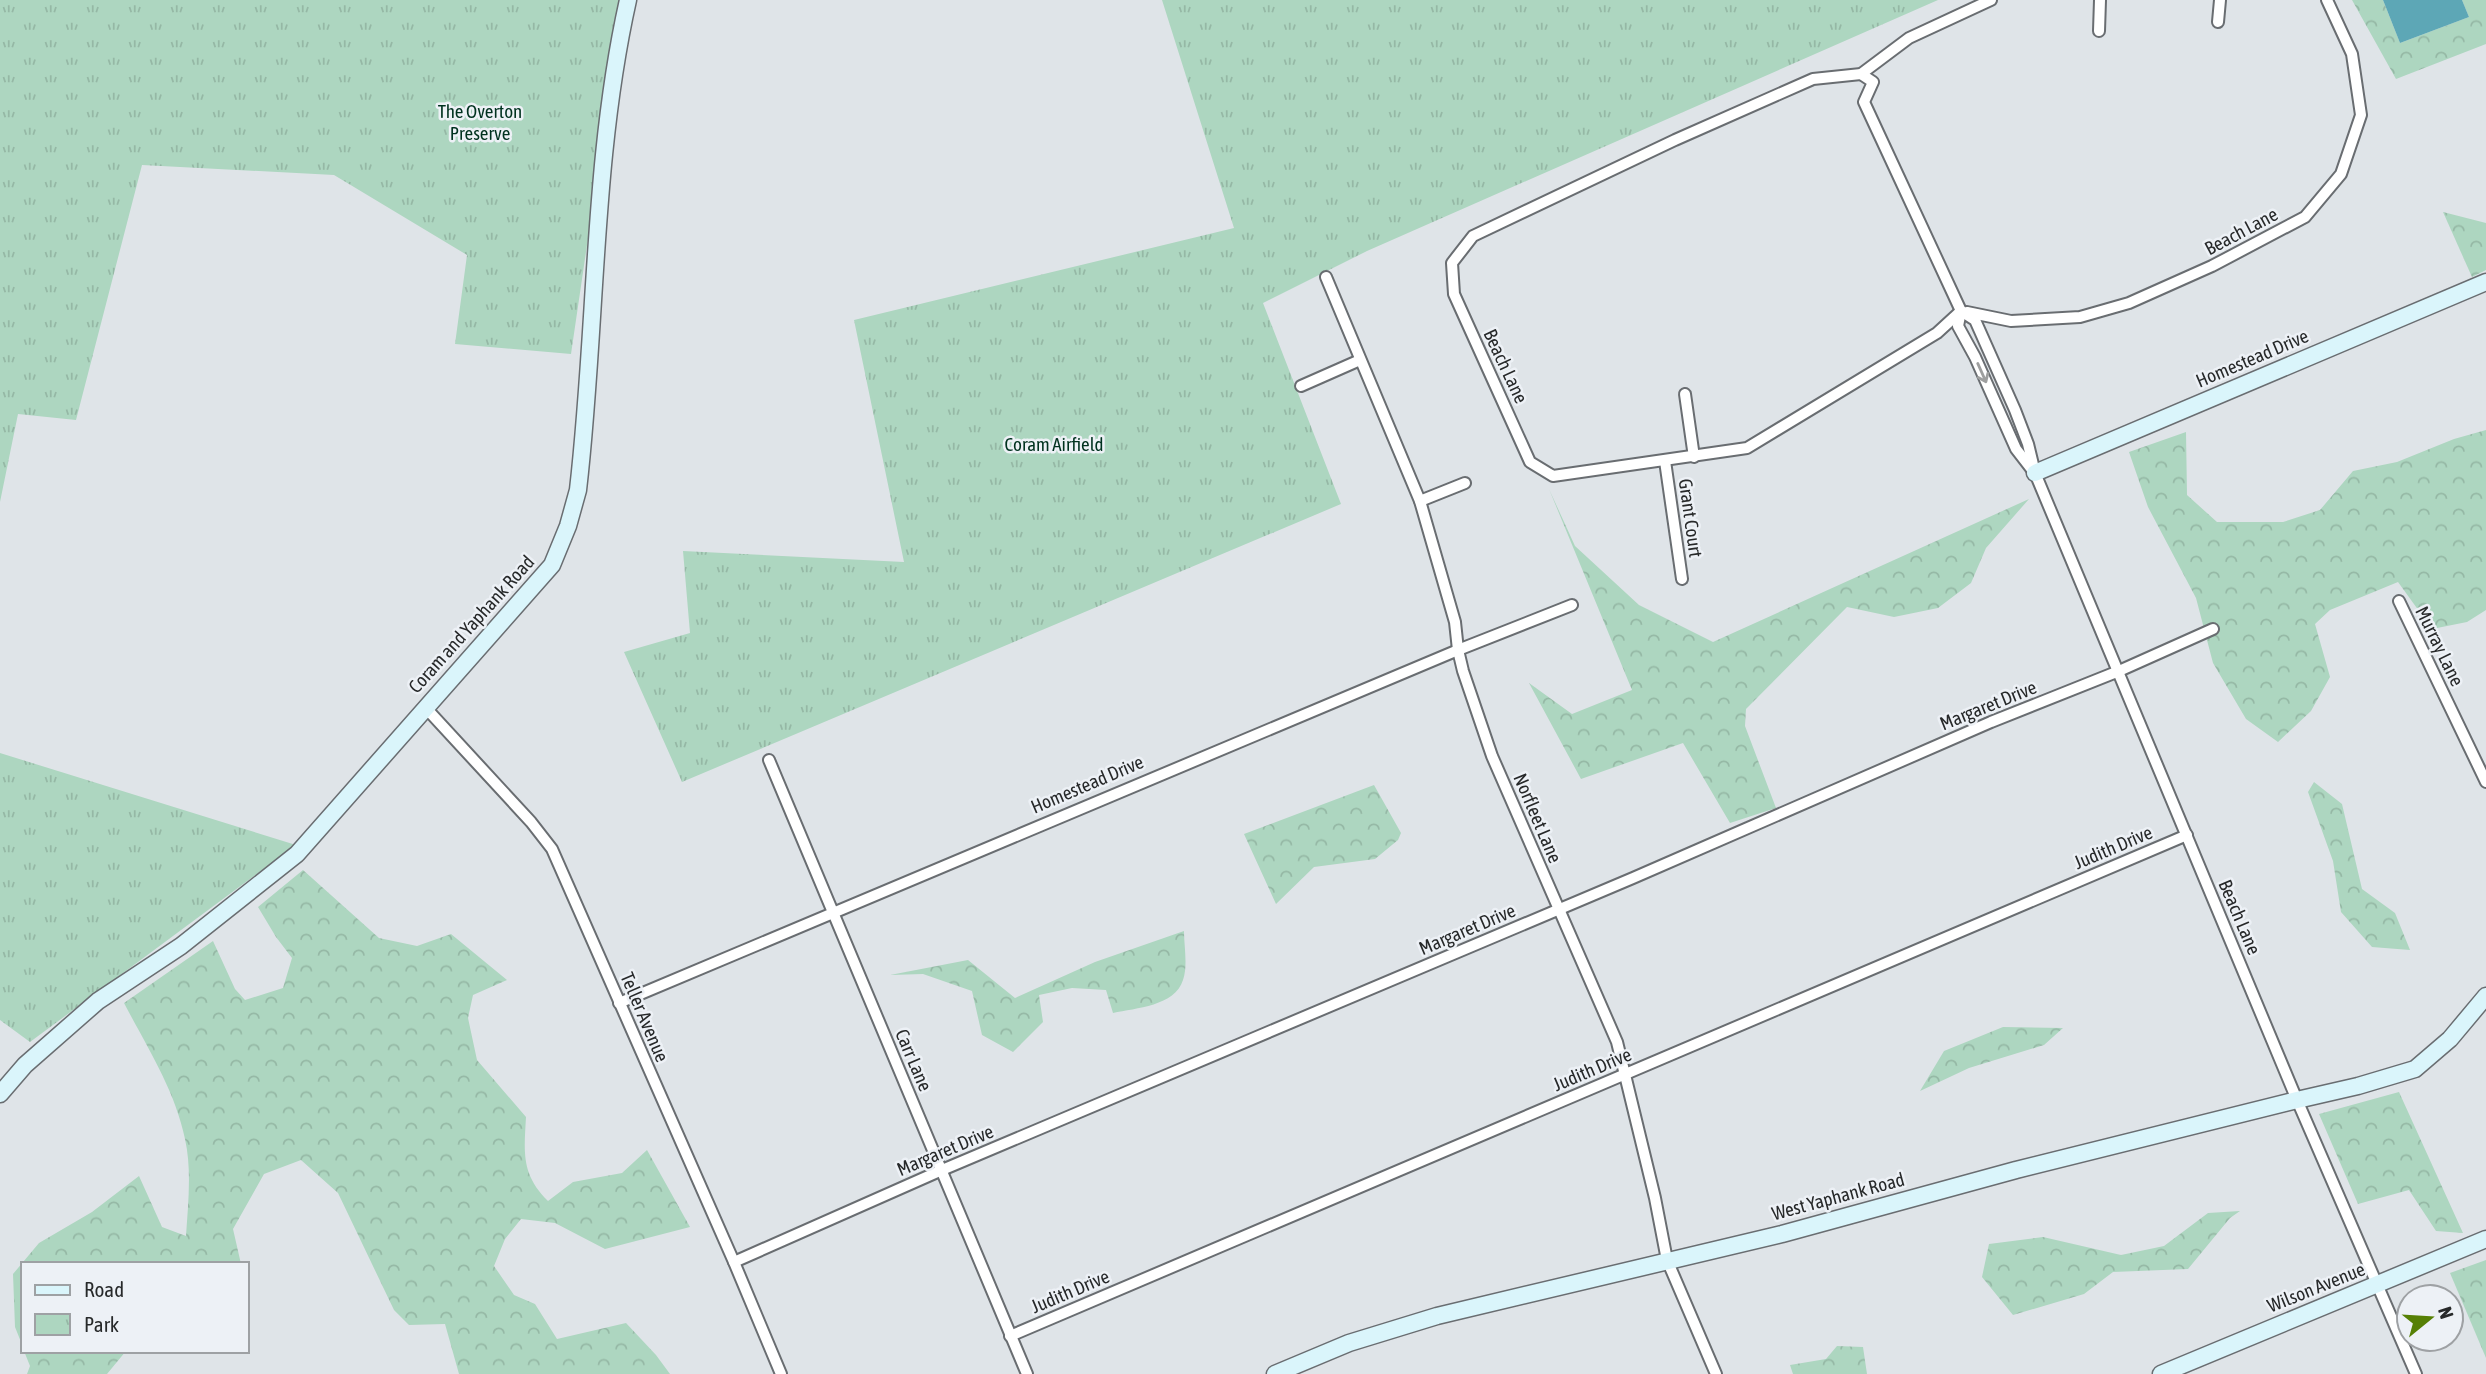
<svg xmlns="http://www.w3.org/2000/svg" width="2486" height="1374" font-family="'Asap Condensed',sans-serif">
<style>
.forest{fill:url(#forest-crowns)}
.park{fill:url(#park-tufts)}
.water{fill:#5da7b6}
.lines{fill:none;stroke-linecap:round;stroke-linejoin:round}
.street-casing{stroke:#696d71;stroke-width:14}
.secondary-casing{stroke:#696d71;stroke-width:19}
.street{stroke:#fff;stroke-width:10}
.secondary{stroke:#daf5fb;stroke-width:16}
.oneway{stroke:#9e9f9f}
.labels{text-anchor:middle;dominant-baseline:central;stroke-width:5;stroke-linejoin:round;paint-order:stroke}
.park-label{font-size:19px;fill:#00321f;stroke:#edf1f6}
.street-label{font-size:19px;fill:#27292a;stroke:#edf1f6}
</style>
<defs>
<pattern id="forest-crowns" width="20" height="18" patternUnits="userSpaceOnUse" patternTransform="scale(1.75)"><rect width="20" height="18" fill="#add6c0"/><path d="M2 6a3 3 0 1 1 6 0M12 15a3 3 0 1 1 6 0" fill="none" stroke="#95b8a5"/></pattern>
<pattern id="park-tufts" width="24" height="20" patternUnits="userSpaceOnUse" patternTransform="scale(1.75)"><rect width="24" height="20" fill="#add6c0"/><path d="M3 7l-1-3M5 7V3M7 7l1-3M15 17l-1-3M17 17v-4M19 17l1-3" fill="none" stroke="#95b8a5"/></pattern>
</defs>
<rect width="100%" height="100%" fill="#dfe4e8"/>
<g class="forest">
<polygon points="2352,0 2383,0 2400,43 2469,17 2462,0 2486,0 2486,44 2396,79"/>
<polygon points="2443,212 2486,223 2486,270 2472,277"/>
<polygon points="2486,430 2486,610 2467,622 2432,629 2398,582 2330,610 2315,624 2330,677 2311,711 2278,742 2246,719 2213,663 2196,598 2148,507 2129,452 2186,432 2187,495 2217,522 2283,522 2320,510 2353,471 2397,462 2454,439"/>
<polygon points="1549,489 1575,546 1639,605 1713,642 2029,499 1986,548 1971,583 1938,608 1894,617 1847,607 1746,709 1745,726 1776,808 1730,823 1683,743 1581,779 1529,683 1572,714 1632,690"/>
<polygon points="2314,782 2342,804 2362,889 2395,913 2410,950 2372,947 2341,912 2333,861 2308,792"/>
<polygon points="1374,785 1401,833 1398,840 1375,859 1314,867 1276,904 1244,834"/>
<path d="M303,870L379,938L417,946L451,934L507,980L473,995L468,1018L477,1060L526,1117C524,1153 521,1174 548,1201L573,1182L622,1173L647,1150L690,1227L605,1249L555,1223L521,1219L505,1239L494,1266L514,1295L535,1304L557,1339L626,1323L656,1355L670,1374H459L445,1324L409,1325L394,1310L338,1193L301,1160L264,1174L233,1229L241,1264H23V1347L15,1327L13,1274L39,1243L92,1212L139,1176L162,1227L186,1236C188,1205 192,1170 185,1139C175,1090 147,1047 124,1003L213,941L235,989L245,1000L283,988L292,958L276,937L258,907Z"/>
<path d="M1184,931C1184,945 1188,966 1183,980C1175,1006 1136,1008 1113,1013L1106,990L1072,988L1039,995L1043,1022L1013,1052L982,1035L972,991L923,974L890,975L968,960L1015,998L1095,962Z"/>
<polygon points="2003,1027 2063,1028 2044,1045 1969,1068 1920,1091 1944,1051"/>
<polygon points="2399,1092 2463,1233 2436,1231 2409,1190 2358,1204 2319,1114"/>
<polygon points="2240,1211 2230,1218 2188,1269 2113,1272 2084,1294 2013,1315 1982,1277 1989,1244 2043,1237 2121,1255 2164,1246 2208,1213"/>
<polygon points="2486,1260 2486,1358 2450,1273"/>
<polygon points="1837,1346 1863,1347 1867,1374 1793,1374 1790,1365 1826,1359"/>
<polygon points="24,1351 126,1351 107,1374 27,1374 30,1366"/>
</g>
<g class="park">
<polygon points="0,0 623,0 571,354 455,344 467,255 334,175 142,165 76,420 18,414 0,502"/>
<polygon points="1162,0 1938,0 1367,251 1263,303 1341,504 682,782 624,652 690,633 683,551 904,562 854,320 1234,228"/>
<polygon points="0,753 296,845 30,1042 0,1020"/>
</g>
<polygon class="water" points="2383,0 2462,0 2469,17 2400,43"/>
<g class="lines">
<defs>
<g id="street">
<polyline points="2218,22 2220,0"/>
<polyline points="2099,31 2100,0"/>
<polyline points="1861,74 1873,82 1864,102 1961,311 1975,320 2015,410 2028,444 2035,473 2297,1100 2416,1374"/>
<polyline points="1326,277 1420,501 1455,622 1458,650 1463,671 1492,756 1617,1042 1655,1198 1667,1260 1716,1374"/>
<polyline points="1961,311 1937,333 1747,448 1553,476 1530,462 1454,294 1452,263 1473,236 1675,140 1813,79 1861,74 1909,38 1991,0"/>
<polyline points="1961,311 1958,326 1975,357 2016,449 2033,471"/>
<polyline points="1967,312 2011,321 2080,317 2129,303 2212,266 2305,217 2341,174 2361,115 2352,54 2327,0"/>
<polyline points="1301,386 1360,360"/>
<polyline points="1685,394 1694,457"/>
<polyline points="1665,461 1682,579"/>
<polyline points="1420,501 1465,483"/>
<polyline points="2399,601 2486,782"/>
<polyline points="425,707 531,822 552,849 734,1262 781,1374"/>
<polyline points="769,760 1027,1374"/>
<polyline points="619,1003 1458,650 1572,605"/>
<polyline points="734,1262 942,1170 1633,878 1991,722 2119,671 2213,629"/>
<polyline points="1010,1336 2187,835"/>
</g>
<g id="secondary">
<polyline points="2035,473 2486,282"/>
<path d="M0,1094L25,1065L98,1001L181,946L297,854L552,565L568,526L578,490C597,327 592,161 628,0"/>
<polyline points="1275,1374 1349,1343 1437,1316 1782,1234 2016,1170 2297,1100 2358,1086 2415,1069 2450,1039 2486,996"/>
<polyline points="2161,1374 2486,1239"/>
</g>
</defs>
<use href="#street" class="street-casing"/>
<use href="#secondary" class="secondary-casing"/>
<use href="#street" class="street"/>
<use href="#secondary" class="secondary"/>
</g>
<defs><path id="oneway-shaft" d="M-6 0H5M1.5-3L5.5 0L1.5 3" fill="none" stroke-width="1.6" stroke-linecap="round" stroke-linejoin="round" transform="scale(1.75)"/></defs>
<use class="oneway" href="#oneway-shaft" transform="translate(1982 373) rotate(66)"/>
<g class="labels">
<g class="park-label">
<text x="480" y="111">The Overton<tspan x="480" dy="22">Preserve</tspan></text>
<text x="1054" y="444">Coram Airfield</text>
</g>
<g class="street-label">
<text transform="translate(2241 231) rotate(-28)">Beach Lane</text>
<text transform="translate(2252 358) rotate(-23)">Homestead Drive</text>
<text transform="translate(1506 366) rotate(65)">Beach Lane</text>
<text transform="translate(1691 518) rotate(82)">Grant Court</text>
<text transform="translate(471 624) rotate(-48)">Coram and Yaphank Road</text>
<text transform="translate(2440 646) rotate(64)">Murray Lane</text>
<text transform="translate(1988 705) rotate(-22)">Margaret Drive</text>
<text transform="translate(1087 784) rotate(-23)">Homestead Drive</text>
<text transform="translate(1538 818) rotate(67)">Norfleet Lane</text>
<text transform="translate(2113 847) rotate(-23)">Judith Drive</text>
<text transform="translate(2240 917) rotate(67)">Beach Lane</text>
<text transform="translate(1467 929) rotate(-23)">Margaret Drive</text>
<text transform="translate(645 1017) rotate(67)">Teller Avenue</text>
<text transform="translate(914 1060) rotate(67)">Carr Lane</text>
<text transform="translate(1592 1069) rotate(-23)">Judith Drive</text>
<text transform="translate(945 1150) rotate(-23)">Margaret Drive</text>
<text transform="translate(1838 1196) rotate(-15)">West Yaphank Road</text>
<text transform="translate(2316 1287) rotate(-22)">Wilson Avenue</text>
<text transform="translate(1070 1291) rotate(-23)">Judith Drive</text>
</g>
</g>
<rect x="21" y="1262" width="228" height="91" fill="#edf1f6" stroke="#9ea1a4" stroke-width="2"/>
<rect x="35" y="1285" width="35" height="10" fill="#daf5fb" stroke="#9ea1a4" stroke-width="2"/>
<text x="84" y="1297" font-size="21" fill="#27292a">Road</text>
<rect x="35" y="1314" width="35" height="21" fill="url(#park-tufts)" stroke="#9ea1a4" stroke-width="2"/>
<text x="84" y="1332" font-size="21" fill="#27292a">Park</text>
<g transform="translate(2430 1318) rotate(72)"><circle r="33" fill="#edf1f6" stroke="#9ea1a4" stroke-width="2"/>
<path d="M0-5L12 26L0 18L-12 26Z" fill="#568005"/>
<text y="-10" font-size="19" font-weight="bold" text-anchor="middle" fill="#27292a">N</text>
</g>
</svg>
